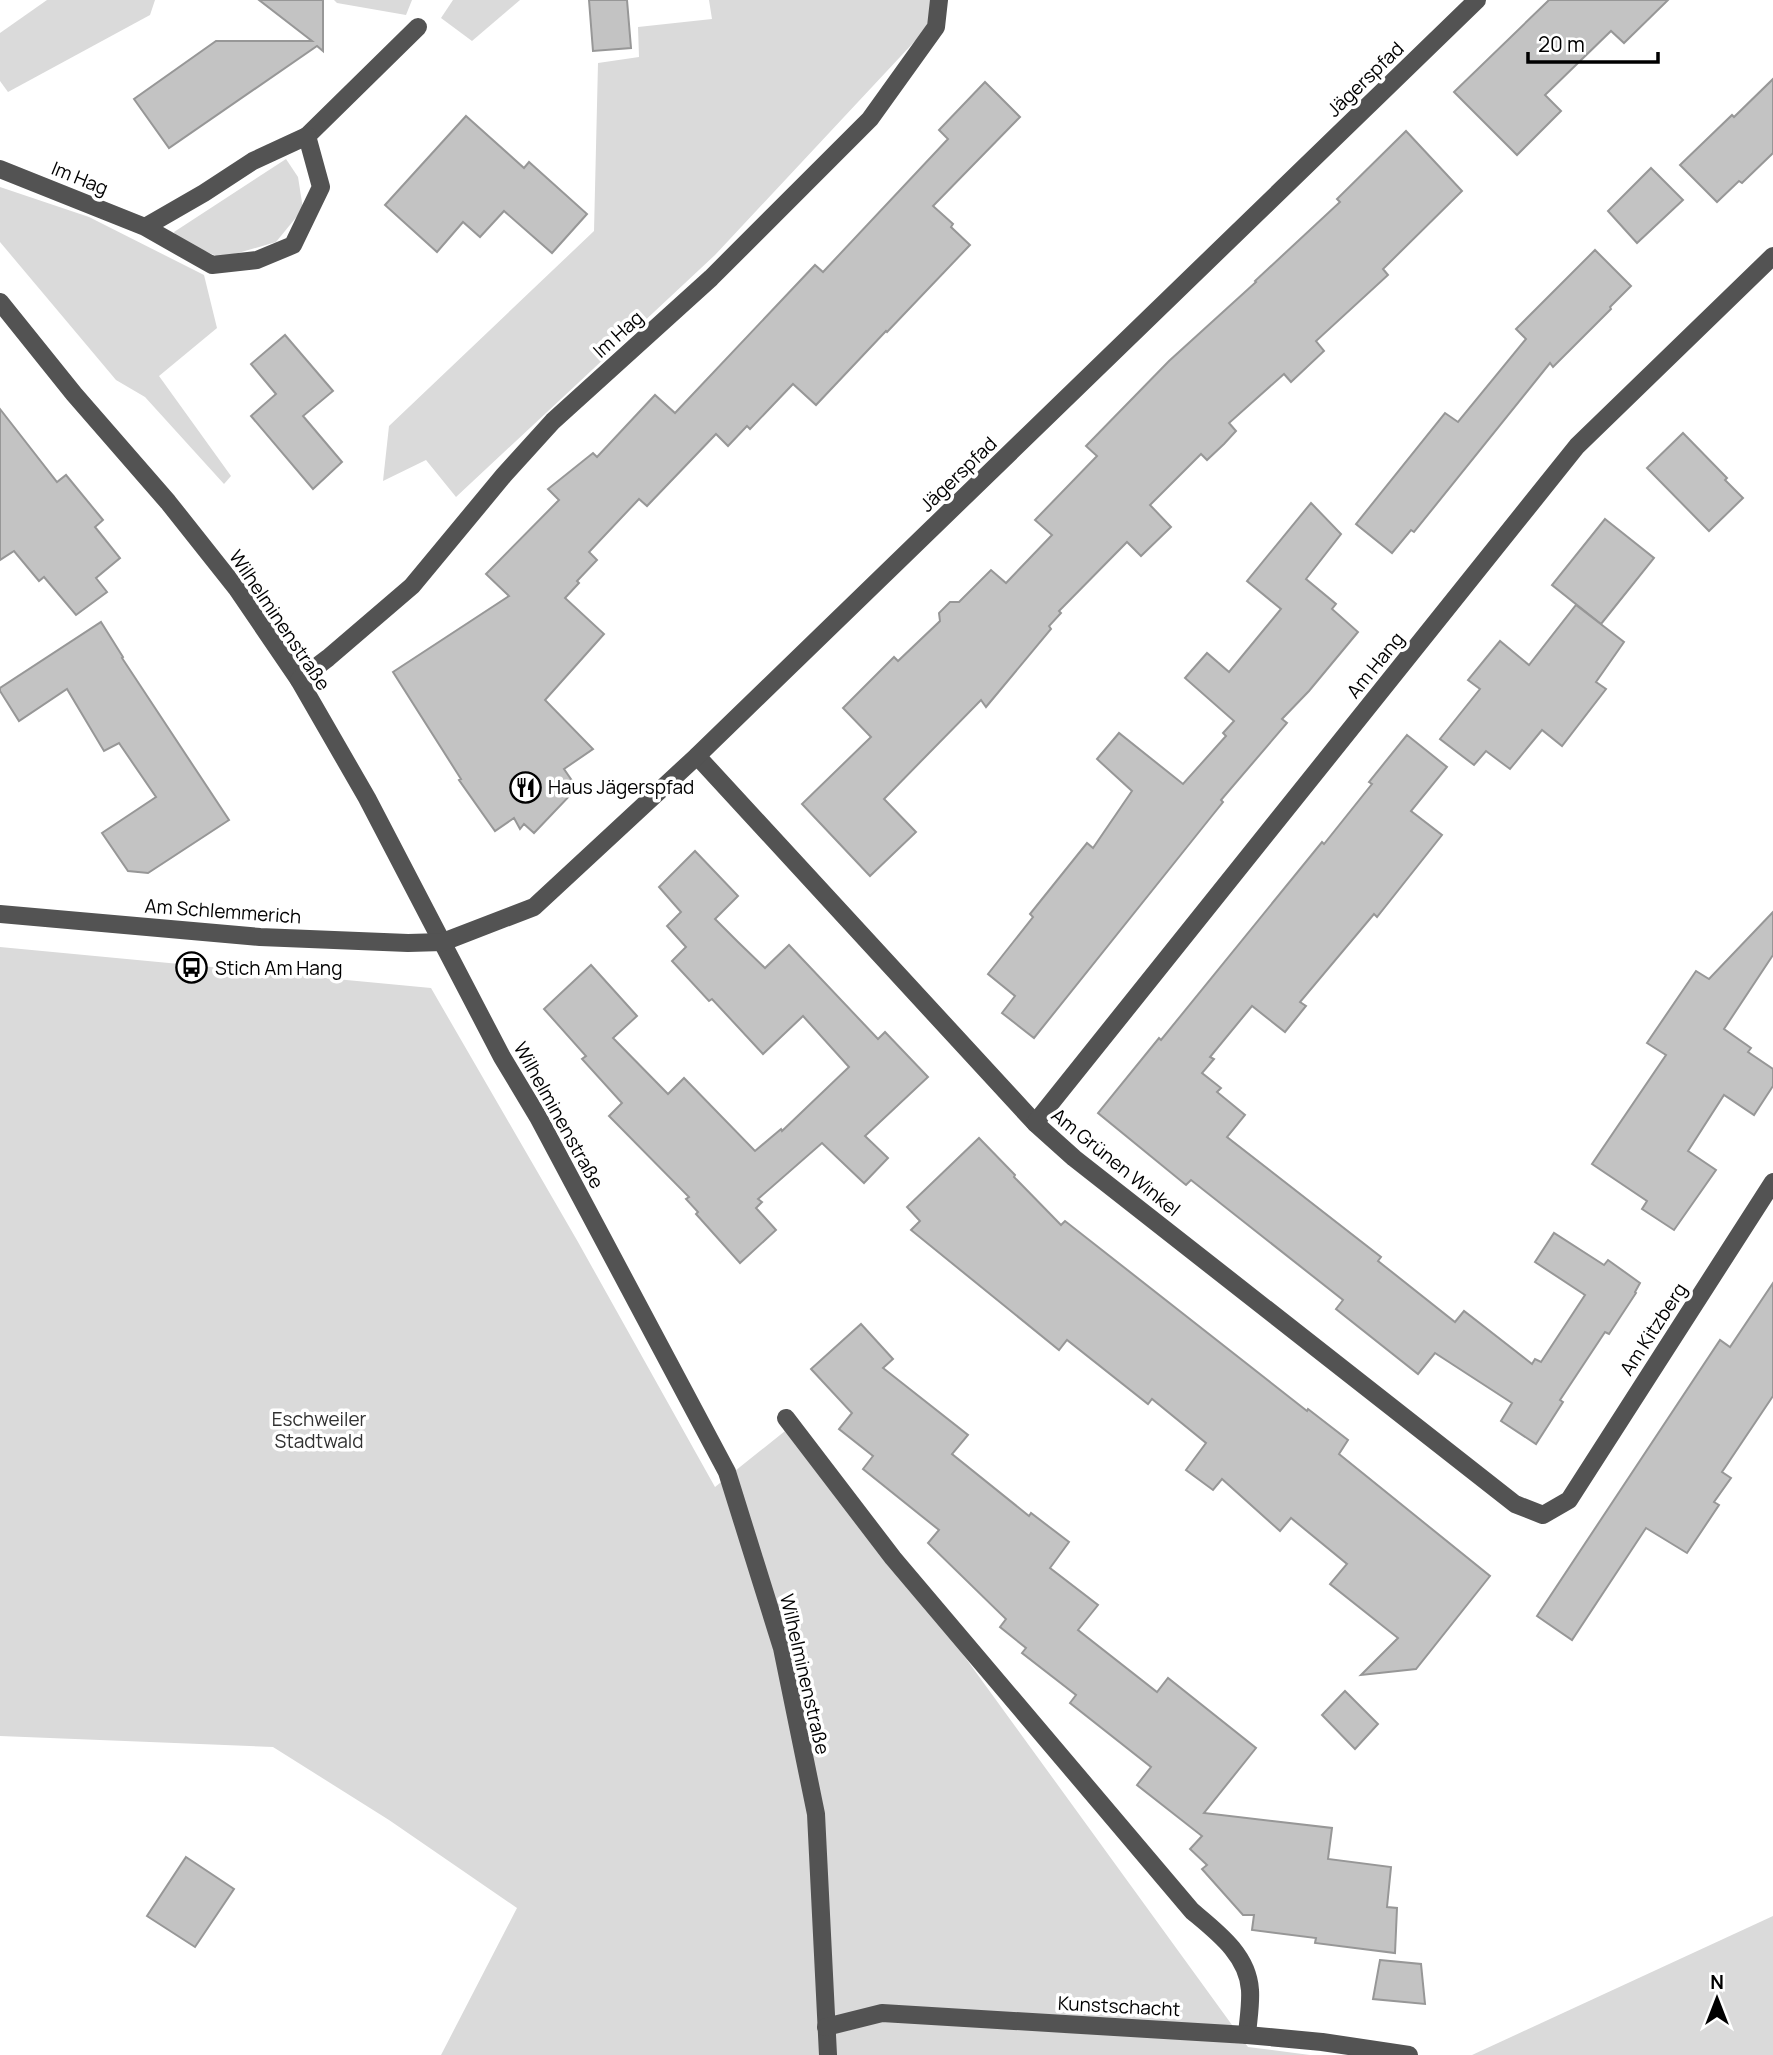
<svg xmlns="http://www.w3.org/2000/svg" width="1773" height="2055" font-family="Manrope,sans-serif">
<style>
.green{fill:#dadada}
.building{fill:#c3c3c3;stroke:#979797;stroke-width:2}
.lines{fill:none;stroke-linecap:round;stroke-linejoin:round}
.minor{stroke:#535353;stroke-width:18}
.labels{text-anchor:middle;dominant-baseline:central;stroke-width:7;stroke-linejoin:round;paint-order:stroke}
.street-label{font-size:19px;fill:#000;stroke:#fff}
.poi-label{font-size:19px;fill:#000;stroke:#fff;text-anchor:start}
.park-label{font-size:19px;fill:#313131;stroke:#fff}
</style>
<rect width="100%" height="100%" fill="#fff"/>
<g class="green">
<polygon points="47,0 155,0 150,15 8,92 0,81 0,33"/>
<polygon points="334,0 412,0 406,15 337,3"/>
<polygon points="453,0 520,0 472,41 441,18"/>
<polygon points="709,0 930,0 929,26 715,255 456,497 426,460 383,481 389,426 594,231 598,63 639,57 638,27 712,19"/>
<polygon points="286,159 298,177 303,209 276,242 221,258 177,239 174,232"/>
<polygon points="0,187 89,217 204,275 217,328 159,376 231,476 224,484 145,397 116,380 0,242"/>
<polygon points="0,947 431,988 578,1242 715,1487 795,1423 1248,2047 1310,2055 441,2055 517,1908 389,1820 273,1747 0,1736"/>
<polygon points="1773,1916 1773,2055 1472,2055"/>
</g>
<g class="building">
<polygon points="259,0 323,0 323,51 317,46 169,148 134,99 216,41 312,41"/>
<polygon points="589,0 627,0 631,48 593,51"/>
<polygon points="1549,0 1668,0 1624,43 1611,31 1545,95 1561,111 1517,155 1454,92"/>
<polygon points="1773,79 1773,153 1742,183 1739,181 1717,202 1680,165 1732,115 1734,117"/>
<polygon points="985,82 1020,117 933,206 953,224 951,227 970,245 887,332 886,331 816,405 793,384 750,429 747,426 728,446 716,434 647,506 639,499 589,552 597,560 577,581 579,583 565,598 604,634 545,700 593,749 564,769 577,788 534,833 524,824 520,829 514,818 495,831 459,780 461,779 393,672 509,596 486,574 559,500 548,489 593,453 597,457 655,395 675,413 815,265 823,272 948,139 939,130"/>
<polygon points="466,116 524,168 529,162 587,214 552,253 504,211 480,237 463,222 437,252 385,205"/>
<polygon points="1406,131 1462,191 1383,269 1388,275 1316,341 1324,351 1291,382 1284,374 1229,423 1236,431 1224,444 1207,460 1201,454 1150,505 1171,527 1141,556 1127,542 1059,611 1061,613 1049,626 1051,629 986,707 981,700 884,799 916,832 870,876 802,804 871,737 843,708 894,657 898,661 940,621 939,613 950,602 959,602 991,570 1006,583 1052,535 1035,520 1097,456 1086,446 1169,361 1256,282 1255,281 1340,202 1337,199"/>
<polygon points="1651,168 1683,200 1637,243 1608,211"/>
<polygon points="1595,250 1631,286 1610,307 1611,309 1553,367 1550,363 1414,532 1411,530 1392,553 1356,524 1445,413 1458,422 1526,339 1516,329"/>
<polygon points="285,335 333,391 303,416 342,462 313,489 251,416 276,394 251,364"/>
<polygon points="0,409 57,482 66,475 103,520 95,527 120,558 96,578 107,592 76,615 44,577 39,581 14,551 0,560"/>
<polygon points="1683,433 1727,478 1725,480 1743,498 1709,531 1647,468"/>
<polygon points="1311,503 1341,534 1306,579 1336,604 1332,609 1358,632 1309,691 1282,719 1287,723 1221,800 1223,802 1211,817 1034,1038 1002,1013 1015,996 988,974 1033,917 1030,914 1087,843 1093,848 1132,791 1097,759 1119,733 1183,784 1226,736 1223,733 1234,721 1185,678 1207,653 1229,672 1281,609 1247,581"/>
<polygon points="1605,519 1654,558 1601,624 1552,585"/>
<polygon points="1576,605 1624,642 1596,682 1606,689 1562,746 1542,730 1510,769 1486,751 1474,765 1440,739 1480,689 1468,680 1500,641 1529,665"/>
<polygon points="101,622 123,657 122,658 229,820 148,873 128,871 102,833 156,797 119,743 104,751 67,689 19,721 0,691 0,688"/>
<polygon points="1407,735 1447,767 1411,811 1442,835 1377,917 1374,914 1300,1002 1306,1006 1285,1032 1252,1006 1210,1057 1214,1059 1202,1073 1221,1088 1217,1092 1245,1115 1227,1137 1381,1257 1378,1261 1455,1322 1464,1311 1532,1364 1535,1359 1541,1362 1585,1295 1535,1262 1554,1233 1604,1265 1608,1260 1640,1283 1635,1292 1636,1293 1609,1334 1605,1332 1560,1400 1563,1402 1536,1444 1501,1421 1512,1403 1435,1353 1418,1374 1336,1309 1343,1300 1191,1180 1186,1185 1098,1113 1159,1038 1161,1040 1322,842 1324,844 1372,784 1369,782"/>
<polygon points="695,851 738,896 715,919 738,942 765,968 789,945 878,1039 885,1032 928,1077 865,1136 888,1158 864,1183 822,1143 758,1199 762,1202 756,1208 776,1230 740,1263 696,1214 698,1212 686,1199 689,1197 609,1116 622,1103 582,1059 586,1056 544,1009 591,965 637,1016 613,1038 668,1094 684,1078 755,1151 781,1129 782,1131 849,1067 803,1016 763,1054 712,999 709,1001 672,961 686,947 667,926 681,912 659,887"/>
<polygon points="1773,912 1773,955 1724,1029 1751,1048 1748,1052 1773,1069 1773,1086 1754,1115 1724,1095 1688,1151 1716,1170 1674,1230 1642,1209 1647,1201 1592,1164 1666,1055 1647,1043 1696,971 1709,979"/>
<polygon points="979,1138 1015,1175 1014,1177 1061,1225 1065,1221 1307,1411 1308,1409 1348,1440 1339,1454 1490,1576 1416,1669 1361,1675 1398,1638 1330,1584 1347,1564 1291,1518 1280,1531 1222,1479 1213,1490 1186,1470 1206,1443 1152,1399 1148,1404 1067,1340 1059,1350 911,1230 920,1221 907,1207"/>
<polygon points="1773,1283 1773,1396 1722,1472 1731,1478 1714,1502 1719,1505 1687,1553 1646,1528 1572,1640 1537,1616 1720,1340 1730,1347"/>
<polygon points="861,1324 893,1359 883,1368 968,1435 952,1454 1029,1516 1031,1513 1069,1542 1050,1568 1098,1605 1078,1630 1157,1692 1168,1678 1256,1748 1204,1813 1332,1828 1328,1859 1391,1867 1387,1907 1397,1908 1395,1953 1315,1943 1316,1938 1252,1930 1254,1915 1243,1915 1202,1869 1207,1865 1190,1849 1202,1836 1137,1785 1151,1767 1070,1703 1076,1695 1022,1653 1026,1648 1000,1627 1006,1619 928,1543 939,1530 863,1469 873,1456 839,1429 852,1413 811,1369"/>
<polygon points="1345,1691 1378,1724 1355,1749 1322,1715"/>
<polygon points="186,1857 234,1889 195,1947 147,1916"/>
<polygon points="1380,1960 1421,1964 1425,2004 1373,1999"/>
</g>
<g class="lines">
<g class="minor">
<polyline points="307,136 418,27"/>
<polyline points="0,169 145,227 212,265 257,260 293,245 321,187 307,136 253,161 204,193 145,227"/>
<polyline points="0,302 74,394 168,502 237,589 299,680 367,798 502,1057 538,1117 727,1472 782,1648 816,1814 828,2055"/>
<polyline points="299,680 328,658 412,586 504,475 553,421 711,278 870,119 936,27 939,0"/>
<polyline points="697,756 1035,1123 1074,1158 1515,1504 1543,1515 1569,1500 1773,1182"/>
<polyline points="0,914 260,937 408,943 443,942 534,907 697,756 1477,0"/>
<polyline points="1035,1123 1577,446 1773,256"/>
<path d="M786,1418L893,1558L1192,1911C1217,1932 1248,1955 1250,1990C1251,2005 1248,2021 1247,2035"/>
<polyline points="826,2027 882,2013 1247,2035 1322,2042 1409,2055"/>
</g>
</g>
<defs>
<symbol id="restaurant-ring" viewBox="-11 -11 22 22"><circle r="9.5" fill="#fff" stroke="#000" stroke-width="1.5"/><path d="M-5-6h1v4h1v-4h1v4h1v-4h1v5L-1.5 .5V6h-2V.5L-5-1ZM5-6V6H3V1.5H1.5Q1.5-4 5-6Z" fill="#000"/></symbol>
<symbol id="bus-ring" viewBox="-11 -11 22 22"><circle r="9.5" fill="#fff" stroke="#000" stroke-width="1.5"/><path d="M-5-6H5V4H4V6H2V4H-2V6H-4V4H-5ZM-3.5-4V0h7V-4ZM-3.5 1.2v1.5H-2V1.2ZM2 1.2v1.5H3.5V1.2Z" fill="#000"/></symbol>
</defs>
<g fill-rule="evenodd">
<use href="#restaurant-ring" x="508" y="770" width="35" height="35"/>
<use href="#bus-ring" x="174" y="950" width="35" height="35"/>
</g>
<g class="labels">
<g class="street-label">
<text transform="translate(1365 79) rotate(-44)">Jägerspfad</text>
<text transform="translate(80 178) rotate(22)">Im Hag</text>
<text transform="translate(618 334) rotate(-42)">Im Hag</text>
<text transform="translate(958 474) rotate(-44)">Jägerspfad</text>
<text transform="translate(280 620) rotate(56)">Wilhelminenstraße</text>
<text transform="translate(1375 665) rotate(-51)">Am Hang</text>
<text transform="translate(223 911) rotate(4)">Am Schlemmerich</text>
<text transform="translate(559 1115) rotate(61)">Wilhelminenstraße</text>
<text transform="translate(1116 1162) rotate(39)">Am Grünen Winkel</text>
<text transform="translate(1653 1329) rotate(-57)">Am Kitzberg</text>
<text transform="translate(805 1674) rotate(77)">Wilhelminenstraße</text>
<text transform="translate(1119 2006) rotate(3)">Kunstschacht</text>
</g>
<g class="poi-label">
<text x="548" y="787">Haus Jägerspfad</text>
<text x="215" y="968">Stich Am Hang</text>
</g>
<g class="park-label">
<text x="319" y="1419">Eschweiler<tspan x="319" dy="22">Stadtwald</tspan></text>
</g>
</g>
<g transform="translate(1717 1999)" stroke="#ffffff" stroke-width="5" paint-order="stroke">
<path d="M0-5L12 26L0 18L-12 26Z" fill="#000000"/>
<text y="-10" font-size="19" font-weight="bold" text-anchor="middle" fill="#000000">N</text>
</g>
<path d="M1528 52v10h130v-10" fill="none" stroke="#000000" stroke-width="3.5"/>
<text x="1538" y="52" font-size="21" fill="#000000" stroke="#ffffff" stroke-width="5" paint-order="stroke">20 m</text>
</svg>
